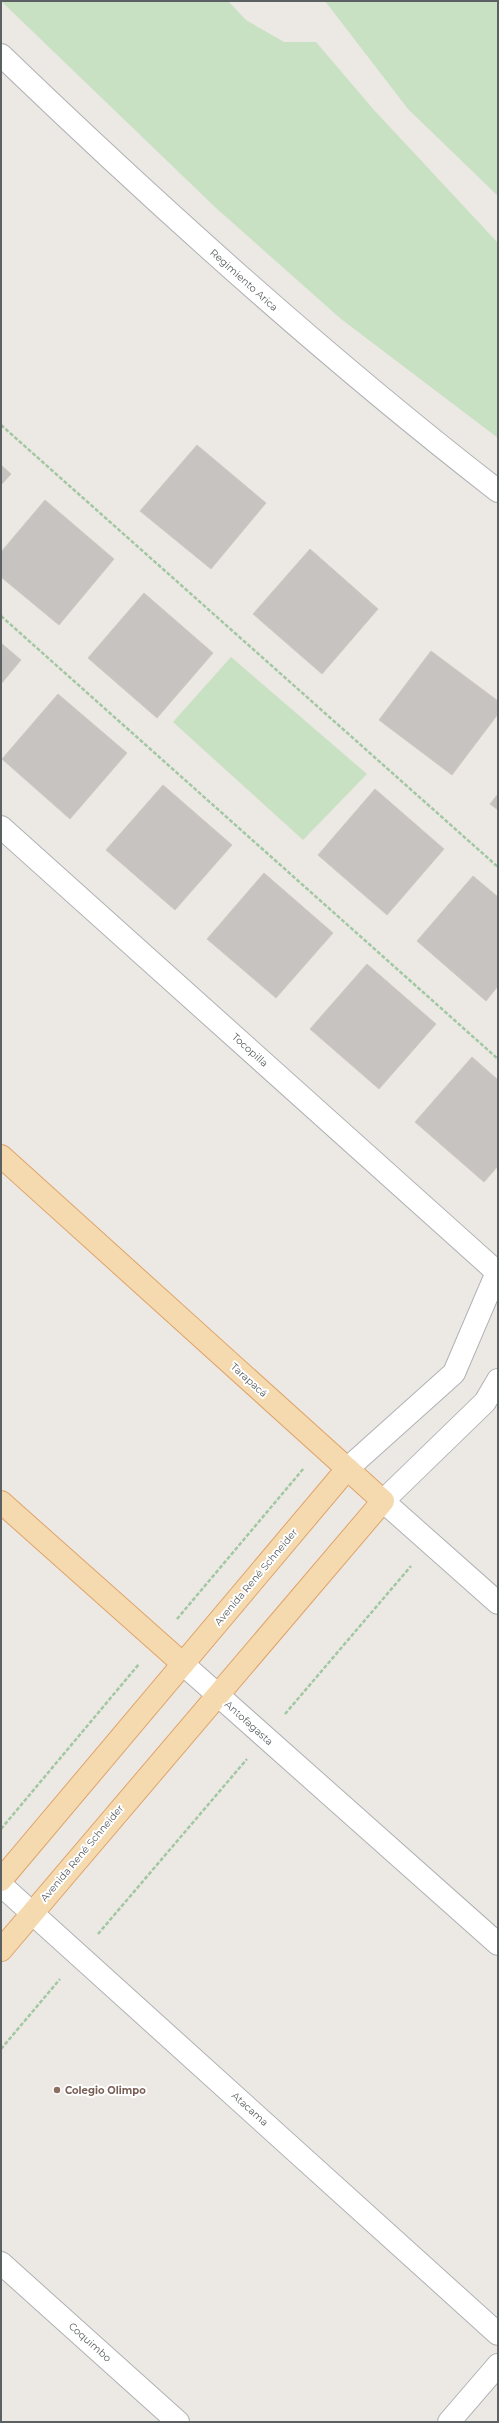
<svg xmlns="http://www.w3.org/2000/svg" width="499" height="2423" font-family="Montserrat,sans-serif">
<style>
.green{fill:#c9e1c3}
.building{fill:#c7c3c0;stroke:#d0c9c2}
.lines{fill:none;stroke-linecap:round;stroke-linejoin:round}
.minor-casing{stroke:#afb2b4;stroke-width:24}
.major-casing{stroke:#dfa469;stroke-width:24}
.path{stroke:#a1c8a3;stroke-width:2.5;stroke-dasharray:4 2;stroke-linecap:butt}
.minor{stroke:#fff;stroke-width:22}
.major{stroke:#f5dab0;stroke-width:22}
.education-dot{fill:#8d6e63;stroke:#fff;stroke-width:1.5}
.labels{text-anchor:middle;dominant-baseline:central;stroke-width:4;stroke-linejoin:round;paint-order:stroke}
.street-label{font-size:10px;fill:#5b6062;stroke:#fff}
.education-label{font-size:10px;font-weight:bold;fill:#785e54;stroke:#fff;text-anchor:start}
</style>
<rect width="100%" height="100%" fill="#ece8e3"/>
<g class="green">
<polygon points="1,1 228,1 246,20 284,42 316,42 374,110 498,243 498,438 341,319 216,208"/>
<polygon points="325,1 498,1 498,196 408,109"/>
<polygon points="231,657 367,774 303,840 173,722"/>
</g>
<g class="building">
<polygon points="197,445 266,503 211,569 140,511"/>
<polygon points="1,465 11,474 1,485"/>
<polygon points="45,500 114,559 59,625 1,577 1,552"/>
<polygon points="310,549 378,609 322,674 253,614"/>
<polygon points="144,593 213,653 157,718 88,658"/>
<polygon points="1,643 21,660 1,684"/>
<polygon points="431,651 498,701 498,714 452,775 379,720"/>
<polygon points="58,694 127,753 70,819 2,759"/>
<polygon points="163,785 232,845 175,910 106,850"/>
<polygon points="375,789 444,849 387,915 318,855"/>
<polygon points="498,794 498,810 490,804"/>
<polygon points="264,873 333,933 276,998 207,939"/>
<polygon points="473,876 498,897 498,986 486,1001 417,941"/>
<polygon points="367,964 436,1024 379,1089 310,1029"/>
<polygon points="472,1057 498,1080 498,1166 484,1182 415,1122"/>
</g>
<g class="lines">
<defs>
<g id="minor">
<path d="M1,55C160,208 324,356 498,491"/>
<polyline points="1,827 498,1273"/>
<polyline points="498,1380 485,1402 383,1501 498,1603"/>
<polyline points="347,1469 454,1373 498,1270"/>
<polyline points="183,1664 498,1944"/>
<polyline points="1,1885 498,2334"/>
<polyline points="1,2263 178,2422"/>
<polyline points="449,2422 498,2365"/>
</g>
<g id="major">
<polyline points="1,1156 383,1501 1,1950"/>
<polyline points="1,1502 183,1664"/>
<polyline points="1,1880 347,1469"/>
</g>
</defs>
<use href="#minor" class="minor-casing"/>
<use href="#major" class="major-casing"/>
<g class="path">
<polyline points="1,425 498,867"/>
<polyline points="1,616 498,1059"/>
<polyline points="177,1619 304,1468"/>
<polyline points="285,1714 411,1566"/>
<polyline points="1,1829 139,1664"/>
<polyline points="98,1934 247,1759"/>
<polyline points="1,2049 60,1979"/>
</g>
<use href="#minor" class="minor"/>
<use href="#major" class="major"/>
</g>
<circle class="education-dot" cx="57" cy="2090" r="4"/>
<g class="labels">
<g class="street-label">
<text transform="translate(244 280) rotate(42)">Regimiento Arica</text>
<text transform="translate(250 1050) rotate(42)">Tocopilla</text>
<text transform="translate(249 1380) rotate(42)">Tarapacá</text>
<text transform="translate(256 1577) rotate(-50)">Avenida René Schneider</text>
<text transform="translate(249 1723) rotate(42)">Antofagasta</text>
<text transform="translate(82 1853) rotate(-50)">Avenida René Schneider</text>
<text transform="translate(250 2109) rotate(42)">Atacama</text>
<text transform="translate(90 2342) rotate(42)">Coquimbo</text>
</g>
<g class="education-label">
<text x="65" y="2090">Colegio Olimpo</text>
</g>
</g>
<rect width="499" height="2423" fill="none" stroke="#5b6062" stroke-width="4"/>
</svg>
